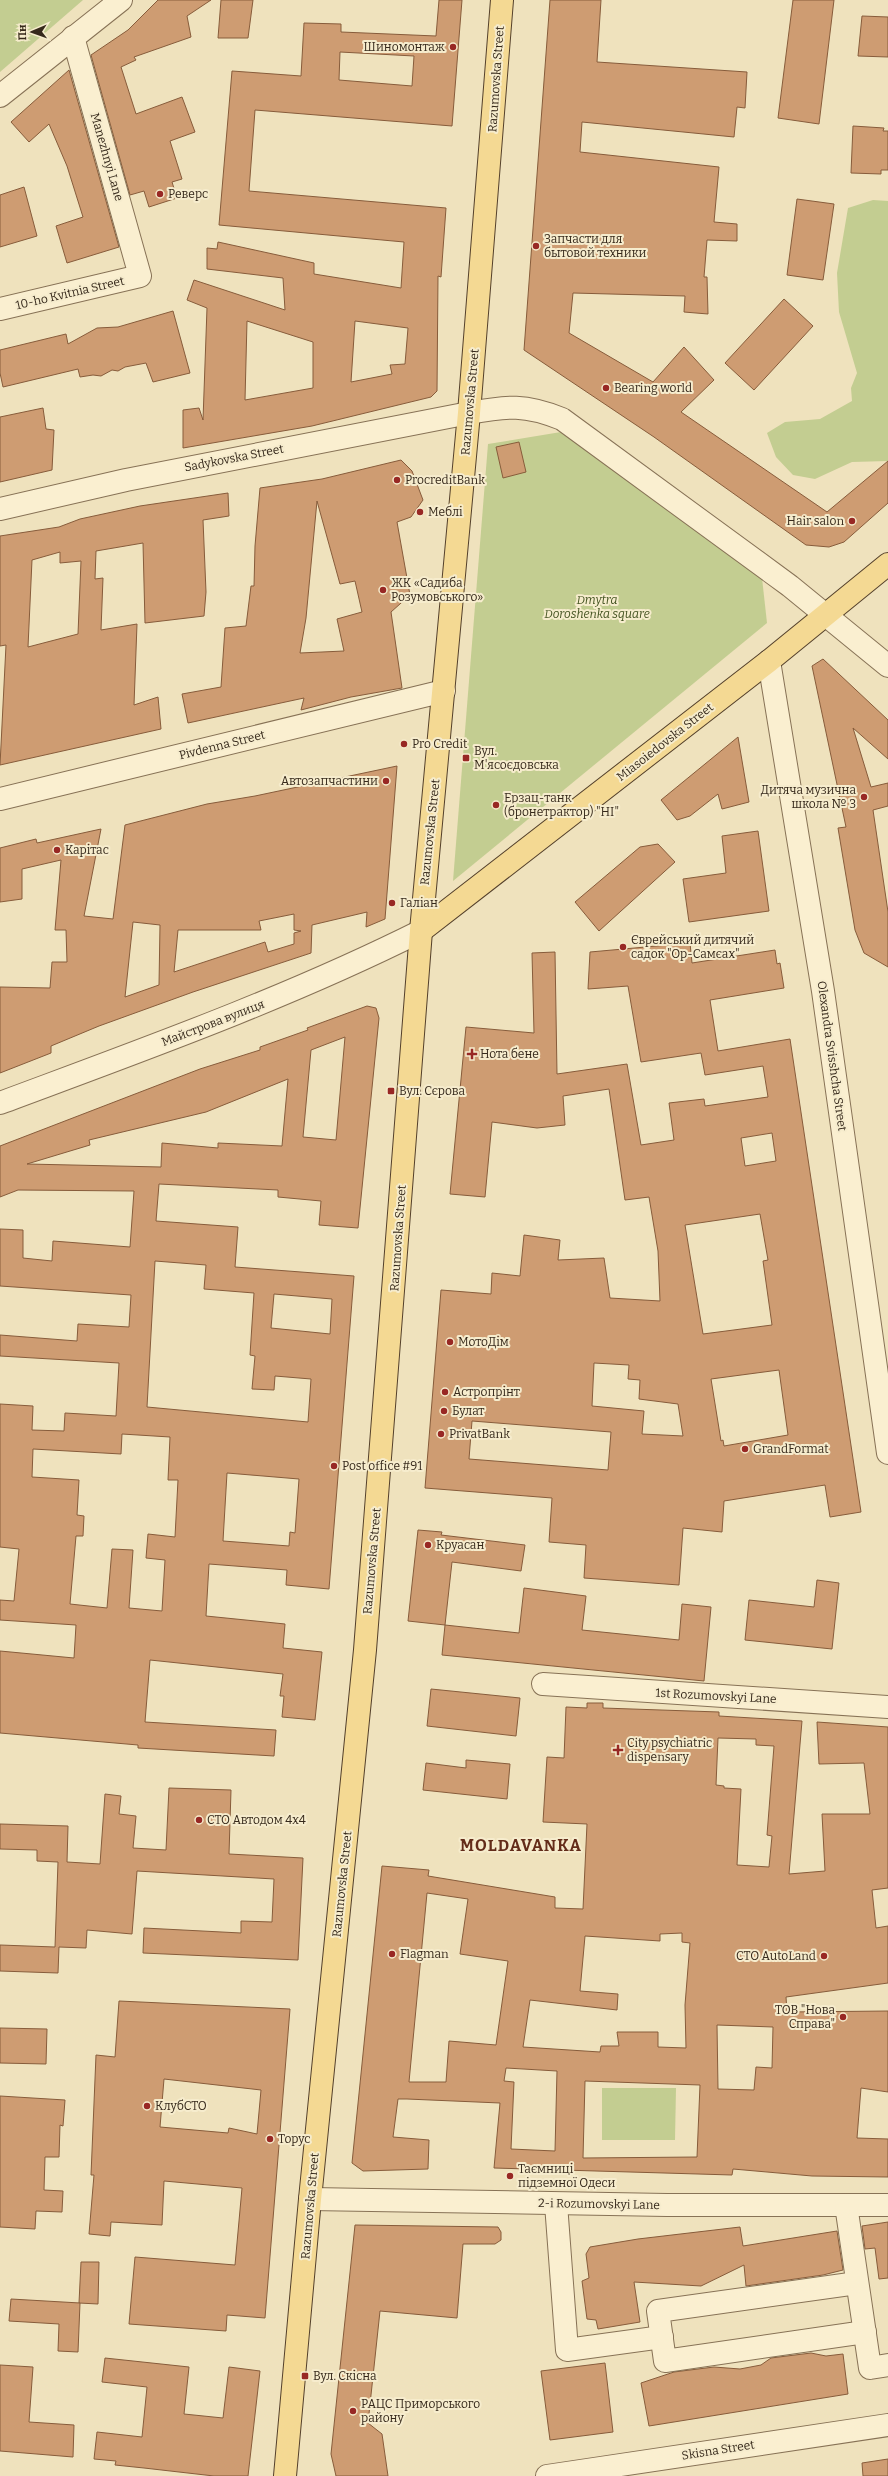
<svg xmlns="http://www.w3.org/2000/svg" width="888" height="2476" font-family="Bitter,serif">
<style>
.green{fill:#c3cd91}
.building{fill:#ce9c72;stroke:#875c3b;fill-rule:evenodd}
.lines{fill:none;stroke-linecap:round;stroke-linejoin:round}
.minor-casing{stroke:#877256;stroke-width:24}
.major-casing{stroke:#54402b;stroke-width:24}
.minor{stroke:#faefd0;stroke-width:22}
.major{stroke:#f4d993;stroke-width:22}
.poi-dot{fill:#982824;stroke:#f6eccd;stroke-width:1.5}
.labels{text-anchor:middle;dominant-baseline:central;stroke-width:4;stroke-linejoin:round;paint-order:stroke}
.poi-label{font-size:12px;fill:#36291b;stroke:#f6eccd;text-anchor:start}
.street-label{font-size:12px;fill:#36291b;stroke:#f6eccd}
.park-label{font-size:12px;font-style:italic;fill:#445321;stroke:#f6eccd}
.district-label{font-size:16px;font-weight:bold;letter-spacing:1px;fill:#632c19;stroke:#f6eccd}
</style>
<rect width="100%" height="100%" fill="#efe2bd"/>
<g class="green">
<polygon points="0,0 83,0 0,72"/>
<polygon points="873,200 888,201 888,461 852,462 815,479 793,475 776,457 767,433 785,422 820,419 852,401 851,388 857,373 839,312 837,273 848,208"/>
<polygon points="561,432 762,578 767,623 453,881 488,444"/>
<polygon points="602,2088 676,2088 675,2140 602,2140"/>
</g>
<g class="building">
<polygon points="158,0 211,0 187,16 191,37 134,57 136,60 121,67 136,114 182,97 195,132 170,141 182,179 172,182 177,198 149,207 144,191 130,195 91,55 128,30"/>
<polygon points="221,0 253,0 248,38 218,38"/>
<path d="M439,0H462L452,126L255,110L249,191L446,208L441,277L438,276L437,391L431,397L312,426L183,448V410L199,408L203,420L207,308L187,300L194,280L285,310L283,278L207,269V248L217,249L218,242L314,263V274L401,288L404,242L219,225L232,71L301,76L304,23L341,24V32L436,36ZM340,52L414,56L412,86L339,80ZM247,321L313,342V388L245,400ZM355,321L408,328L405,364L390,365L392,374L351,382Z"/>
<polygon points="550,0 601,0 597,62 747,72 745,108 737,107 734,137 582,122 580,152 719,167 714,222 737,224 737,241 707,240 704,277 707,277 708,314 684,312 685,296 573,293 569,333 653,382 684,347 714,380 681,412 827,512 888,461 888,503 844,542 829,547 806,545 654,437 524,350"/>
<polygon points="793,0 834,0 819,124 778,118"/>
<polygon points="862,16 888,17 888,57 858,56"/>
<polygon points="69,70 119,247 67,263 56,226 83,217 67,166 49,124 29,142 11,122"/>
<polygon points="853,126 884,128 883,131 888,131 888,170 881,170 881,174 851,173"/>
<polygon points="24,187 37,236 0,247 0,195"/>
<polygon points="797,199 834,204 823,280 787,275"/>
<polygon points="784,299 813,326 754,390 725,363"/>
<polygon points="173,311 190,373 153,382 146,363 125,367 118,371 112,370 101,376 93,375 80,377 78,369 3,387 0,373 0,350 66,334 68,344 97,328 118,327"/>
<polygon points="43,408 46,429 54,430 52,470 0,482 0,417"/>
<polygon points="519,442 526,472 503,478 496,447"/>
<path d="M401,460L412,471L423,500L411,517L397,522L410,595L391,612L402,688L351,697L301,710L304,698L188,723L182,694L221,687L225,628L246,626L251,586H254L255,546L260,488L322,479ZM317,501L340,584L355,581L362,612L337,619L344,651L300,653L306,618Z"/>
<path d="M228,493L229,516L203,520L206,592L204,616L145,623L143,543L96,551L95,579L103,578L101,630L137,624L134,705L158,697L161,729L0,765L6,645L0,646V536L59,527L80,519L140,506ZM60,552V563L81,561L78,634L28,647L32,560Z"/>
<polygon points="823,659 888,720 888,759 853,728 871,787 888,783 888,806 873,810 888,912 888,967 864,953 855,930 838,828 846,827 812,666"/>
<polygon points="738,737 749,802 722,809 718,794 690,816 677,820 661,800"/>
<path d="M397,766L385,919L366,927L367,912L312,925L311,953L193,992L99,1026L51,1046V1053L0,1073V987L50,988L52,962H67L66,930H55L61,860L22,869V899L0,902V848L36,839L37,843L101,829L84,916L113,919L125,825L207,804L255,796ZM294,914V930L301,931L294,933V944L268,952L265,942L174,972L178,930H261L259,921ZM133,922L160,925L159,985L125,997Z"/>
<polygon points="758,831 769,911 689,922 683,879 726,873 722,836"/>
<polygon points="658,844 675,862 599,931 575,902 640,847"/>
<path d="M690,943L692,963L775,950L777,964L780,963L784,988L710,1000L718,1051L790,1039L861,1512L830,1517L825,1485L724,1501L722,1532L683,1528L679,1585L584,1578L586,1545L549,1542L552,1498L425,1488L441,1290L491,1294L492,1273L520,1276L524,1235L560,1240L558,1260L604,1258L610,1298L660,1301L658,1251L649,1197L625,1200L609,1089L563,1096L565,1125L537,1128L492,1122L485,1197L450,1194L466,1027L534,1033L532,953L555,952L557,1074L627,1064L641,1145L674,1140L669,1103L704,1099L705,1106L768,1097L763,1066L705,1075L701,1053L641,1062L628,986L588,989L590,952ZM772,1133L776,1161L745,1166L741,1138ZM760,1214L768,1260L763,1261L772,1325L703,1334L685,1225ZM594,1363L629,1365L628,1379L640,1380L639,1399L678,1404L683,1436L642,1434L644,1411L592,1406ZM779,1370L788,1435L724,1446L723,1440L721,1441L711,1379ZM472,1421L611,1432L608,1470L469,1459Z"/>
<path d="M367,1006L376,1008L379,1018L358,1228L319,1225L321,1201L278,1197V1190L159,1184L156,1221L238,1227L235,1267L354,1276L329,1589L286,1585L287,1570L209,1564L206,1616L285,1624L283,1648L322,1652L315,1720L282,1717L284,1696H280L283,1674L150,1660L145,1722L276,1730L274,1756L138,1748V1745L0,1733V1651L74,1658L76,1625L0,1620V1600L14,1601L19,1549L0,1547V1404L33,1406L32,1430L64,1431L65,1413L116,1416L119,1363L0,1356V1335L77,1341L78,1324L129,1327L131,1295L0,1286V1229L23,1230V1258L52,1261L53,1241L130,1247L134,1191L18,1190L0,1197V1146L200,1069L260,1050V1047L308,1030L307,1028ZM345,1037L336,1140L303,1137L311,1050ZM288,1079L282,1146L218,1143V1148L162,1143L161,1167L27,1164L90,1145L89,1140L206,1112ZM155,1261L206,1265L204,1289L254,1293L250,1355L255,1356L252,1389L274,1390L275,1376L311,1379L308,1422L147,1407ZM274,1294L332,1299L330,1334L271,1328ZM122,1434L170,1437L168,1480H178L175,1537L148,1534L146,1558L165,1560L162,1611L129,1608L133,1550L112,1549L107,1608L70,1604L76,1536H83L84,1516L77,1515L79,1480L32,1477L33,1449L121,1454ZM227,1473L299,1479L295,1533L290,1532L289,1546L223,1541Z"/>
<polygon points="418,1530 442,1532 441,1535 525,1545 521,1571 452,1562 445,1625 408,1621"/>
<polygon points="817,1580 839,1583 832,1649 745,1640 749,1600 814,1607"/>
<polygon points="524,1588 586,1596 582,1630 679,1640 682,1604 711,1607 704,1681 442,1655 445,1625 519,1633"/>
<polygon points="431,1689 520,1698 516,1736 427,1726"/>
<path d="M587,1703H603V1708L719,1712V1716L802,1721L789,1874L825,1871L822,1814H870L864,1763L819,1764L817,1722L888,1727V1888L872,1890L876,1928L888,1926V1983L786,1997L787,2012L888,2011V2092L861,2088L857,2138L888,2139V2177L812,2176L733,2169L732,2175L494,2168L500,2103L407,2099H398L393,2137L429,2140L428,2169L363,2171L352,2163L382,1866L429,1870L428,1876L555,1897V1908L583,1909L587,1824L543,1822L547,1757L564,1758L566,1707L587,1708ZM718,1738L756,1739V1745L774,1746L767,1835L772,1836L769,1867L737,1865L741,1789L724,1788V1786L716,1785ZM427,1893L468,1899L460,1954L508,1961L496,2045L449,2041L446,2082H409ZM682,1933V1942L690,1943L685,2005L686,2048L658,2047V2032H617L619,2046H601L600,2052L523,2047L530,2000L617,2010L618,1994L580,1991L585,1936L660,1941V1934ZM717,2025L773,2027L772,2068L756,2067L754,2090L718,2089ZM506,2068L557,2071L555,2151L511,2149L514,2082L504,2081ZM585,2081L700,2085L697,2157L583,2158Z"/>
<polygon points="466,1760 510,1764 507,1799 423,1790 426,1763 466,1768"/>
<polygon points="169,1788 231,1790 229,1854 303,1858 298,1960 143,1953 144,1928 241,1933 241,1921 272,1922 274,1879 137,1871 132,1934 87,1930 86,1948 59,1947 58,1973 0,1971 0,1945 55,1947 58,1862 37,1861 37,1850 0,1849 0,1824 68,1826 67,1862 100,1864 105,1794 121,1796 119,1814 136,1816 133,1848 166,1850"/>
<path d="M119,2001L290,2009L265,2318L227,2315L226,2331L129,2324L135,2257L235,2265L242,2188L164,2181L162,2225L111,2222L110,2236L89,2234L94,2175H91L96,2055L115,2057ZM164,2079L261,2090L257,2134L229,2128L228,2133L160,2127Z"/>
<polygon points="0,2028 47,2029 46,2064 0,2063"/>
<polygon points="0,2096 65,2100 63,2126 60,2125 59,2157 45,2157 44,2190 63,2191 62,2212 36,2211 35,2229 0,2227"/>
<polygon points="888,2222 888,2278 879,2279 875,2248 865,2249 862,2226"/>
<polygon points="355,2225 498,2227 501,2232 501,2240 495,2244 463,2244 457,2318 380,2311 368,2423 382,2434 388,2476 336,2476 331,2454"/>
<polygon points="740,2227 743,2246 837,2231 843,2270 823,2275 746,2286 744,2265 701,2286 634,2282 640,2322 598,2329 596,2320 587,2319 582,2281 589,2278 586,2254 590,2247 638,2239"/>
<polygon points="81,2262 99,2262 98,2304 79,2303"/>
<polygon points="11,2299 80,2303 78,2352 58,2351 59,2324 9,2321"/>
<polygon points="811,2353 826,2356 843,2354 848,2394 649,2426 641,2383 674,2372 714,2367 740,2369 761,2365 771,2358"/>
<polygon points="105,2358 189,2367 184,2414 223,2418 229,2367 260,2371 248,2476 214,2476 144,2468 115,2465 116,2461 94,2459 97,2432 142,2437 147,2387 102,2382"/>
<polygon points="605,2363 613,2432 550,2440 541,2371"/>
<polygon points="0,2365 33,2367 29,2422 74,2425 73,2457 0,2451"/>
<polygon points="888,2459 888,2476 863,2476 862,2463"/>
</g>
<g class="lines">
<defs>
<g id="minor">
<polyline points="0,96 121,0"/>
<polyline points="0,309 140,276 73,37"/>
<path d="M0,509L126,480L469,413C508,406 525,404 562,419L790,586L888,666"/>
<polyline points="769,661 823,991 888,1453"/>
<polyline points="0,799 444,691"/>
<path d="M0,1103C142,1050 285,999 421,931"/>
<polyline points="543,1684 888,1707"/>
<polyline points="310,2199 667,2205 888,2205"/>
<polyline points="556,2204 567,2350 662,2337"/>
<polyline points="846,2205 870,2368 888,2365"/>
<polyline points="857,2283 658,2311 665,2361 865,2332"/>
<polyline points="547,2476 888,2425"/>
</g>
<g id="major">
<polyline points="421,931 769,661 888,564"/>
<polyline points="285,2476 310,2199 365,1650 421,931 469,413 502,0"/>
</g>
</defs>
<use href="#minor" class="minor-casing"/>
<use href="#major" class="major-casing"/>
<use href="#minor" class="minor"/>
<use href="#major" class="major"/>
</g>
<g class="poi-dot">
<circle cx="453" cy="47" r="4"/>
<circle cx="160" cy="194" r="4"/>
<circle cx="536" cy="246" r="4"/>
<circle cx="606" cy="388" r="4"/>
<circle cx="397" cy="480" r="4"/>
<circle cx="420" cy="512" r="4"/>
<circle cx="852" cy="521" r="4"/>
<circle cx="383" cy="590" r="4"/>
<circle cx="404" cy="744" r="4"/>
<rect x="462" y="754" width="8" height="8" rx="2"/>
<circle cx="386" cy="781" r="4"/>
<circle cx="864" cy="797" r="4"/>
<circle cx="496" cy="805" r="4"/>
<circle cx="57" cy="850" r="4"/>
<circle cx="392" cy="903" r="4"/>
<circle cx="623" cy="947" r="4"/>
<path d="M470 1048h4v4h4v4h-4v4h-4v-4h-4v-4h4z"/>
<rect x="387" y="1087" width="8" height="8" rx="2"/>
<circle cx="450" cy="1342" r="4"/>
<circle cx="445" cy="1392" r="4"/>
<circle cx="444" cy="1411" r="4"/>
<circle cx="441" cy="1434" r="4"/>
<circle cx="745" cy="1449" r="4"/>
<circle cx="334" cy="1466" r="4"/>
<circle cx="428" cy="1545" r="4"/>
<path d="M616 1744h4v4h4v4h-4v4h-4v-4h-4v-4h4z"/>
<circle cx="199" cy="1820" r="4"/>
<circle cx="392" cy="1954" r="4"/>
<circle cx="824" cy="1956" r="4"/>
<circle cx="843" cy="2017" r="4"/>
<circle cx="147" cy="2106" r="4"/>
<circle cx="270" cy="2139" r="4"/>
<circle cx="510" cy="2176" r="4"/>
<rect x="301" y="2372" width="8" height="8" rx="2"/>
<circle cx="353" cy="2411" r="4"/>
</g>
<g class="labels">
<g class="poi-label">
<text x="445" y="47" text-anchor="end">Шиномонтаж</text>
<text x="168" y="194">Реверс</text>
<text x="544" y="239">Запчасти для<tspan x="544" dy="14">бытовой техники</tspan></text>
<text x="614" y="388">Bearing world</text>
<text x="405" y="480">ProcreditBank</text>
<text x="428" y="512">Меблі</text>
<text x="844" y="521" text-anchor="end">Hair salon</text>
<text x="391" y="583">ЖК «Садиба<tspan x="391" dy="14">Розумовського»</tspan></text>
<text x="412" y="744">Pro Credit</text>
<text x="474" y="751">Вул.<tspan x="474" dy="14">М'ясоєдовська</tspan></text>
<text x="378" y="781" text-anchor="end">Автозапчастини</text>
<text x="856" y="790" text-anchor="end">Дитяча музична<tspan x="856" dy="14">школа № 3</tspan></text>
<text x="504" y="798">Ерзац-танк<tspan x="504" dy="14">(бронетрактор) "НІ"</tspan></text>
<text x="65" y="850">Карітас</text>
<text x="400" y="903">Галіан</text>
<text x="631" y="940">Єврейський дитячий<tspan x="631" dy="14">садок "Ор-Самєах"</tspan></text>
<text x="480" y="1054">Нота бене</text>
<text x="399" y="1091">Вул. Сєрова</text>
<text x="458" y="1342">МотоДім</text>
<text x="453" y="1392">Астропрінт</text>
<text x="452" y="1411">Булат</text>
<text x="449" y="1434">PrivatBank</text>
<text x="753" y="1449">GrandFormat</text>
<text x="342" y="1466">Post office #91</text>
<text x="436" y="1545">Круасан</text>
<text x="627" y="1743">City psychiatric<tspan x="627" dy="14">dispensary</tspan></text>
<text x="207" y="1820">СТО Автодом 4х4</text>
<text x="400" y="1954">Flagman</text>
<text x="816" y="1956" text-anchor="end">СТО AutoLand</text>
<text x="835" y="2010" text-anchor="end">ТОВ "Нова<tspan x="835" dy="14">Справа"</tspan></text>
<text x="155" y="2106">КлубСТО</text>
<text x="278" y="2139">Торус</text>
<text x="518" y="2169">Таємниці<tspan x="518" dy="14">підземної Одеси</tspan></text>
<text x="313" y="2376">Вул. Скісна</text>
<text x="361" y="2404">РАЦС Приморського<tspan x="361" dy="14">району</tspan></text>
</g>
<g class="street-label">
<text transform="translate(496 79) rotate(-86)">Razumovska Street</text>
<text transform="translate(107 157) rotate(74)">Manezhnyi Lane</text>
<text transform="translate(70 293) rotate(-13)">10-ho Kvitnia Street</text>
<text transform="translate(470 402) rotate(-85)">Razumovska Street</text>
<text transform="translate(234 458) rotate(-11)">Sadykovska Street</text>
<text transform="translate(665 742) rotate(-38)">Miasoiedovska Street</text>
<text transform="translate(222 745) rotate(-14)">Pivdenna Street</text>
<text transform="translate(430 832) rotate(-84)">Razumovska Street</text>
<text transform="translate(213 1023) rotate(-21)">Майстрова вулиця</text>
<text transform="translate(832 1056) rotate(82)">Olexandra Svisshcha Street</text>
<text transform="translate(398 1238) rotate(-86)">Razumovska Street</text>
<text transform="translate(372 1561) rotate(-85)">Razumovska Street</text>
<text transform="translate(716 1696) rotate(3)">1st Rozumovskyi Lane</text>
<text transform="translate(342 1884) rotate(-84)">Razumovska Street</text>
<text transform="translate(599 2204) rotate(1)">2-i Rozumovskyi Lane</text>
<text transform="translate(310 2206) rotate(-85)">Razumovska Street</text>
<text transform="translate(718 2450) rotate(-9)">Skisna Street</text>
</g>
<g class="park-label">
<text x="597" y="600">Dmytra<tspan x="597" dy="14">Doroshenka square</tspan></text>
</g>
<g class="district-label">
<text x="521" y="1845">MOLDAVANKA</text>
</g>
</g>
<g transform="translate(32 32) rotate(268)" stroke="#f6eccd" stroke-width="3" paint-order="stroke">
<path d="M0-3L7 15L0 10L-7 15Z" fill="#36291b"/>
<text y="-6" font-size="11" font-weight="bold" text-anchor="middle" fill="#36291b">Пн</text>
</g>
</svg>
